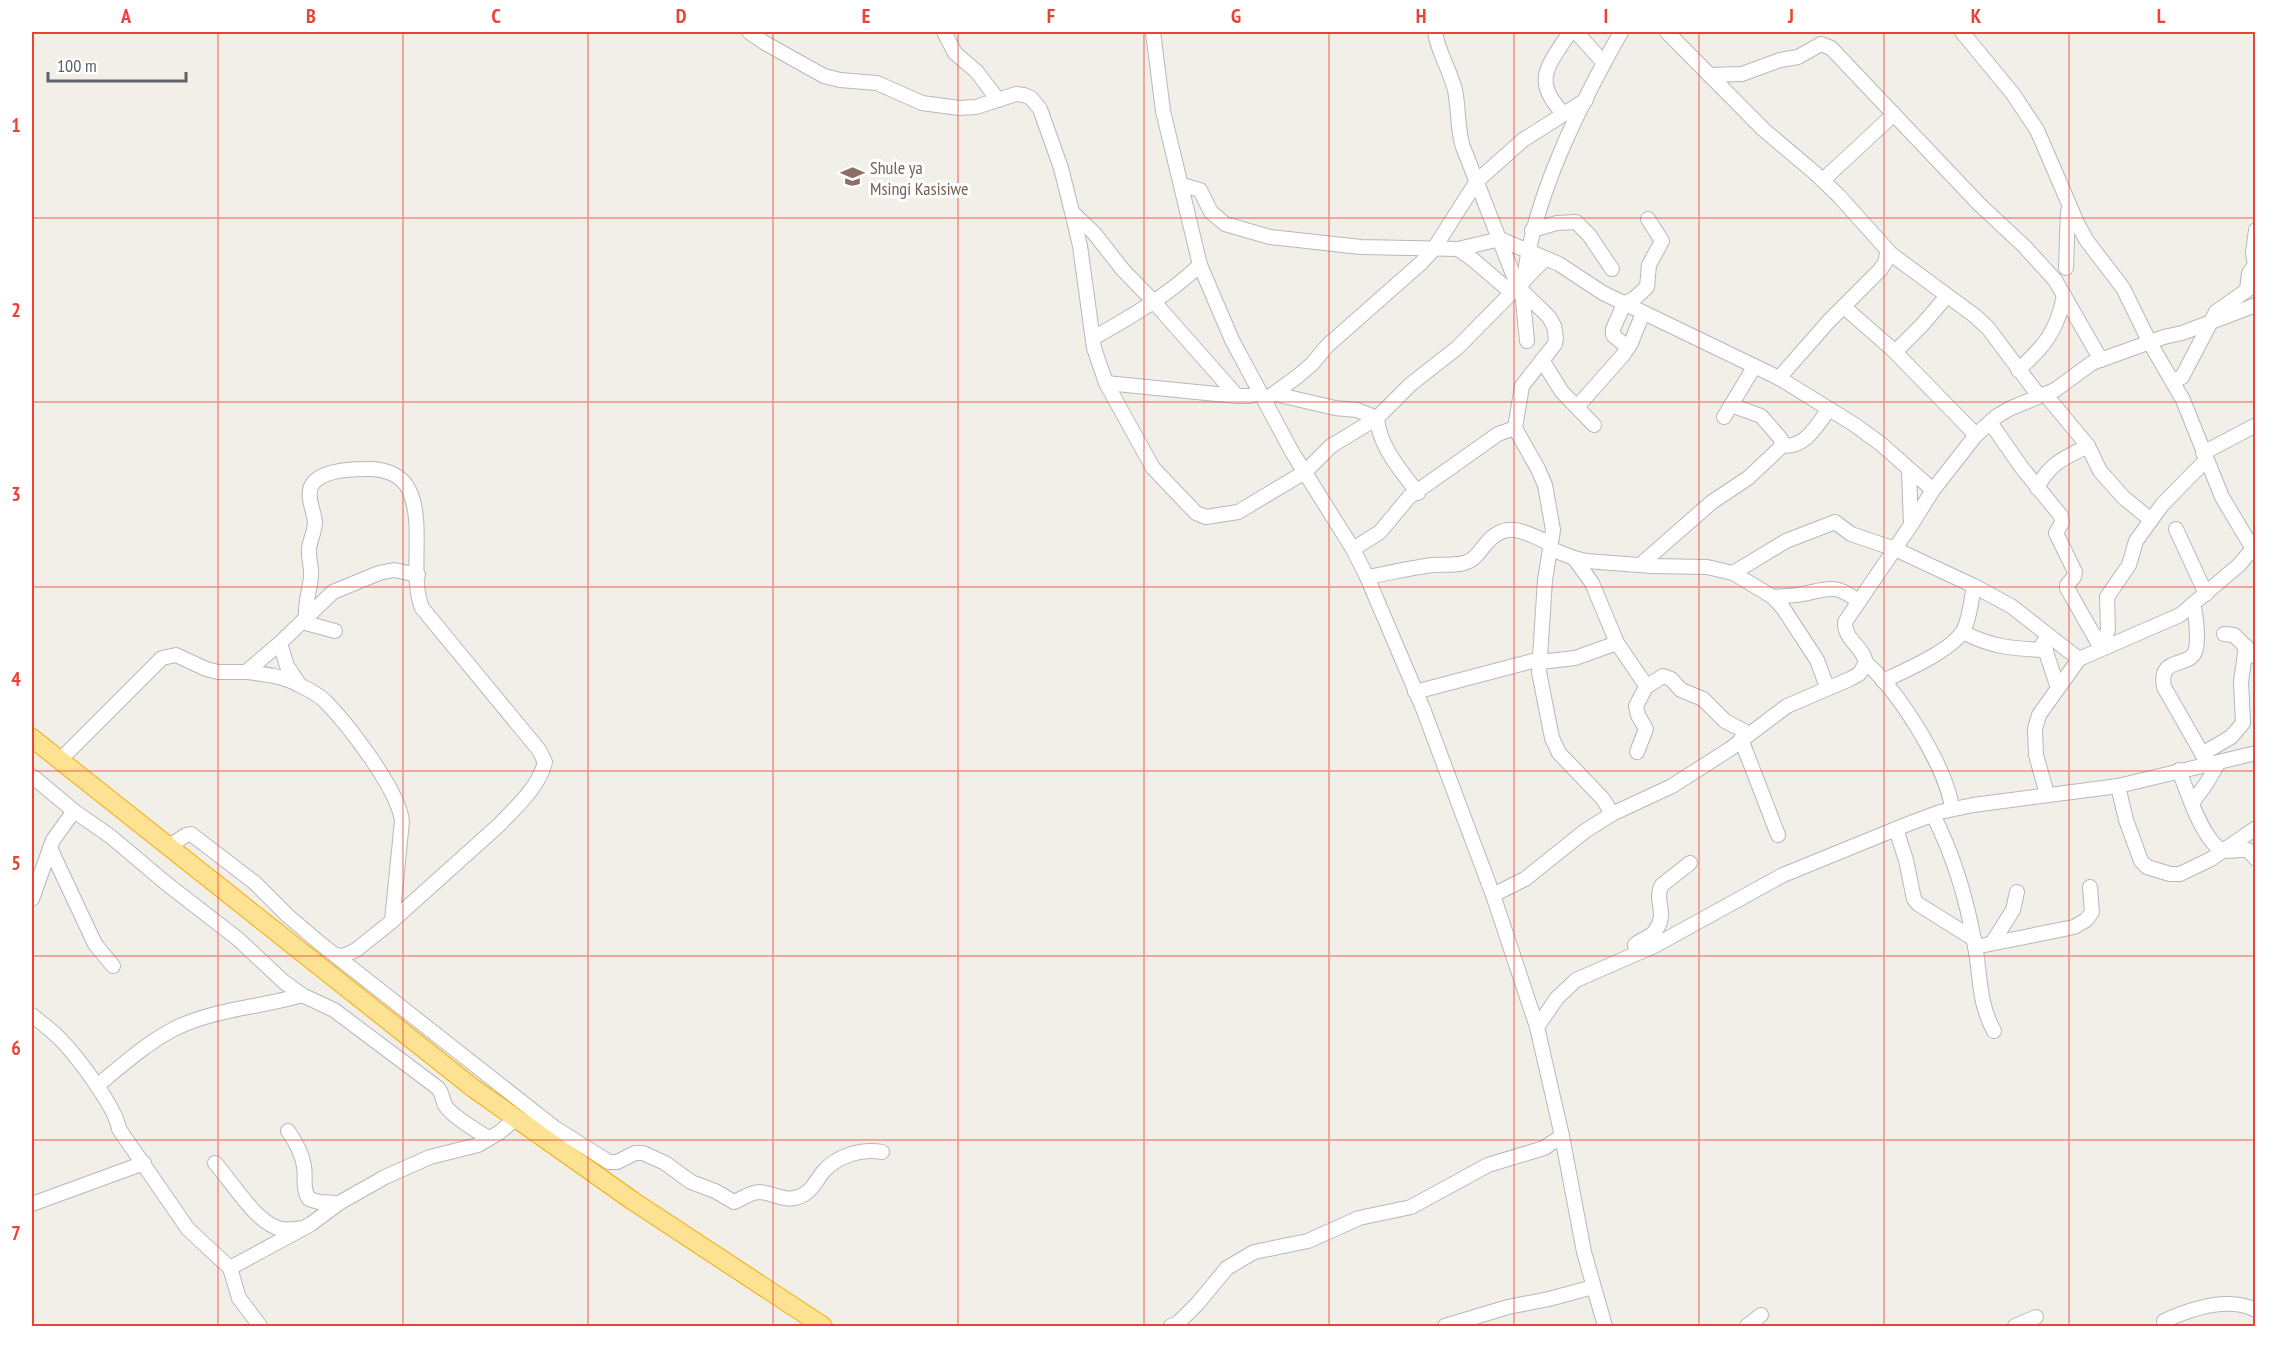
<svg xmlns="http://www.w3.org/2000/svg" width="2287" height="1358" font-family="'PT Sans Narrow',sans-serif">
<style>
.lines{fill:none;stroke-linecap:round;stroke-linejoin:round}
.minor-casing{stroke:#b5b8bc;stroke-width:16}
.highway-casing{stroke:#f9ab00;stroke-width:20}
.minor{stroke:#fff;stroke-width:14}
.highway{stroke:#fde293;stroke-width:18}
.grid{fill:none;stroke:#ea4335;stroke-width:1.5;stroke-opacity:0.55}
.labels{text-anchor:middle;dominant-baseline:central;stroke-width:6;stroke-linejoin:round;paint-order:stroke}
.education-label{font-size:18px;fill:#785e54;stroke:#fff;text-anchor:start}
.neatline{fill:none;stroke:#ea4335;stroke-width:2}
.grid-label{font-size:20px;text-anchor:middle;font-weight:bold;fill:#ea4335}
</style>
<rect width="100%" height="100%" fill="#f1efe8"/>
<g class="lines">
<defs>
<g id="minor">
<polyline points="749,32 765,43 824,76 840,80 877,83 922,103 959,108 976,107 1016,94 1024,95 1031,98 1040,109 1061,168 1072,212 1094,233 1123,270 1154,302 1237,396"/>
<polyline points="944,32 955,53 977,72 998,100"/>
<polyline points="1153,32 1163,111 1200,265 1232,340 1292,452 1353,549 1367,577 1422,706 1493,895 1537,1027 1562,1136 1584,1252 1605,1326"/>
<path d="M1435,32C1438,52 1450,70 1455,90C1459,109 1457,129 1463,147L1518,287L1549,317L1554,326L1556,338L1555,344L1522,386L1515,428L1538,469L1545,485L1553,530L1545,580L1539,672L1552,738L1559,753L1603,799L1612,814"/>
<polyline points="1576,32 1604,63"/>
<polyline points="1667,32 1764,130 1815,173 1839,196 1891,254 1975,316 1988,328 2039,396"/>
<polyline points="1962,32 2013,94 2037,130 2078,225 2087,241 2123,288 2150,343 2183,400 2222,497 2253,549"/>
<polyline points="1709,75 1742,74 1780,60 1798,57 1821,44 1831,48 1979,204 2024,246 2055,280 2101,360"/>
<path d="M1563,113C1531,80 1549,65 1570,32"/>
<polyline points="1823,180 1894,114"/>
<polyline points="1182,185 1200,190 1211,212 1225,224 1270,237 1361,247 1458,249 1471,258 1512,293"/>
<polyline points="1072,212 1080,246 1094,348 1106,383 1153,468 1196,513 1206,517 1238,512 1305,472 1331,446 1377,418 1411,384 1457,348 1545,259"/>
<polyline points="1532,230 1557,223 1576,222 1589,235 1612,269"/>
<polyline points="1458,249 1500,239 1559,264 1603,293 1779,378 1855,425 1881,444 1933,490"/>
<polyline points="2066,268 2068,211"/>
<path d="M1524,281C1533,197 1580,105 1621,32"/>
<polyline points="1522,290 1527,341"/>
<polyline points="1844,307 1892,349 1976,435"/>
<path d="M1093,338C1131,317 1168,295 1200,265"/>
<polyline points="1628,348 1613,335 1613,329 1624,304 1635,298 1647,287 1649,265 1662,241 1648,219"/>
<polyline points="1895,352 1922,325 1947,296"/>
<polyline points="1542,360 1562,392 1594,425"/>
<path d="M2018,370C2044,347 2058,330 2064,295"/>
<polyline points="1779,378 1829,321 1880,270 1886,261 1887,250"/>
<polyline points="2173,381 2182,377 2216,312 2247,290 2249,273 2255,265 2253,253 2256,230"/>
<polyline points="1106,383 1237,396 1250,396 1260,393"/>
<path d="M1275,394L1335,408L1357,410L1377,418C1379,446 1401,471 1418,493"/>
<polyline points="2045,394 2088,446 2100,471 2124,498 2150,519"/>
<polyline points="1265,400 1298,376 1312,364 1327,346 1421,263 1433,250 1477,181 1523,140 1586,100"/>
<polyline points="1577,407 1623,355 1631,343 1643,313"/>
<polyline points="1724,417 1754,367"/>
<polyline points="1990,422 2022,468 2061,516 2062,523 2056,533 2075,572 2074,577 2067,585 2067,588 2101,648"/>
<path d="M1782,445C1804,450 1818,424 1829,409"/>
<polyline points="2203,453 2256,425"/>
<polyline points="1909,470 1911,525"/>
<path d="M2037,488C2050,463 2064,458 2088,446"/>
<polyline points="2176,529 2206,594"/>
<polyline points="1353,549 1380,532 1409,497 1498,434 1515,428"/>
<polyline points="1551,549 1574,558 1586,561 1652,566 1707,567 1733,573 1773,597 1783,608 1817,660 1827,687"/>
<polyline points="1574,558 1592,583 1617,643 1645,684 1649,685 1663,676 1671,679 1681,690 1703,699 1725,721 1748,733"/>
<polyline points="1640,565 1712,502 1748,478 1781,447 1781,439 1761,416 1731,405"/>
<polyline points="1733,573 1786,541 1835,522 1851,534 1895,549 1974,586 2011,606 2079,659"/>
<path d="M1367,577C1389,573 1410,568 1432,565C1442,564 1454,566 1464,563C1475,560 1478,553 1485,545C1506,518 1526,533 1551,544"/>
<path d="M1773,597C1783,596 1793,596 1803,594C1828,589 1835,583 1858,601"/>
<path d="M2193,604C2196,614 2199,642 2195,652C2188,668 2158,656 2164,687L2208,764"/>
<polyline points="302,622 335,631"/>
<path d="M1963,632C1990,647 2015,649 2046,650"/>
<polyline points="2224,634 2234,635 2256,657"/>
<polyline points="280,643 287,666 299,684"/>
<polyline points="2043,643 2058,688"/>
<polyline points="2101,648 2108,630 2107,597 2129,565 2136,541 2162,505 2206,460"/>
<polyline points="1540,662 1575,658 1617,643"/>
<path d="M1866,663C1898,689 1948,770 1952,809"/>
<path d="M246,672C264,674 283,676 299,685C308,689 319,695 326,702C349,726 398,789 402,821L392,921"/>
<path d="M1883,681C1904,671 1951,651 1963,631C1970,619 1971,600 1974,586"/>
<polyline points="1415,692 1540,659"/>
<polyline points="1741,739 1778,835"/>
<polyline points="1637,752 1646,729 1638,715 1636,706 1647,685"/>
<polyline points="2202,754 2231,737 2243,723 2241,682 2246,646"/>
<polyline points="60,760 162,658 176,655 206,669 218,672 246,672 280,643 333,592 379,573 394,570 418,575"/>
<path d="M2179,770C2186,789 2202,838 2220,849C2227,853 2239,849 2248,850L2256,859"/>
<path d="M32,776L74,811L110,836L167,884L238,939L284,982L302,995L334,1010L438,1088C443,1094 442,1099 445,1105C451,1116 478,1131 488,1138"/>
<polyline points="2118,786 2126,820 2141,861 2147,867 2170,874 2180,874 2211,859 2256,828"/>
<polyline points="2047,794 2036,755 2035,729 2039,715 2079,659 2180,615 2239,565 2256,545"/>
<polyline points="2192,803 2206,784 2219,762"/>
<path d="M1933,815C1954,856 1967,900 1975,946C1981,977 1978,1002 1994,1031"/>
<polyline points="1896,829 1906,860 1914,899 1918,904 1974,939"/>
<path d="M168,847L186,835L191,834L255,883L288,916L321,944L335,955L343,956L356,950L391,922L499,825C516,807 539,787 545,762L539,750L422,608C409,576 425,523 409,490C402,474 382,468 366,469C351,469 325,470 314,482C304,493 314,510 315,522C315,532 310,539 309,549C308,558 312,567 311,576C310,590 305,602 306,617"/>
<polyline points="50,848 95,944 113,966"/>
<path d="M1493,895L1525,879L1585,831L1612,814L1672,786L1730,749L1787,706L1850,679L1859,674L1866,663C1863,646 1844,640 1845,622L1911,525L1933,490L1976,435L1997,416L2011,408L2055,390L2092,363L2164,337L2182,333L2256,305"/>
<polyline points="32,899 53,840 74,811"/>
<polyline points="1992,943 2013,910 2017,892"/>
<polyline points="1975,947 2074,927 2086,920 2092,912 2090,887"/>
<path d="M1637,952L1635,945C1641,939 1650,938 1655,931C1669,913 1653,900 1662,885L1690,863"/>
<path d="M335,955L555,1128L609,1162H617L635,1153H643L665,1163L691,1182L715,1191L734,1202C742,1199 750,1192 760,1192C775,1193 785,1203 801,1196C812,1191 815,1182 823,1172C837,1156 861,1148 882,1152"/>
<path d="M32,1015C40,1022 49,1028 57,1036C74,1052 116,1107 119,1129L188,1229L230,1268L239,1298L260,1326"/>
<polyline points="1537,1027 1557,998 1576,980 1654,946 1783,875 1908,824 1940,812 1973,805 2118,786 2256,753"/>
<path d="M97,1086C120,1067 144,1045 172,1030C211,1009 259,1008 302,995"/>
<path d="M288,1131C295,1141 302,1153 304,1166C306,1178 302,1188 309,1199L319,1202L339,1203"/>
<path d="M215,1163C232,1182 255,1221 278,1228C286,1231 294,1229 302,1228"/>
<polyline points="32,1204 144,1163"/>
<polyline points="230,1268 311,1224 339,1203 385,1177 430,1157 478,1145 500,1132 515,1119"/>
<path d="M2164,1321C2190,1309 2228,1296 2256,1310"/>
<polyline points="1171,1326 1178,1323 1198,1303 1227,1268 1254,1252 1308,1241 1359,1218 1411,1207 1488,1165 1544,1148 1562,1136"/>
<polyline points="1445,1326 1508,1307 1549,1299 1593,1287"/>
<polyline points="1747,1326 1761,1315"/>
<polyline points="2015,1326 2036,1317"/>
</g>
<polyline id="highway" points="32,738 473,1088 633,1201 823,1326"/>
</defs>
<use href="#minor" class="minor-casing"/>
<use href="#highway" class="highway-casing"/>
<use href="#minor" class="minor"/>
<use href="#highway" class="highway"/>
</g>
<path class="grid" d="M218,32V1326M403,32V1326M588,32V1326M773,32V1326M958,32V1326M1144,32V1326M1329,32V1326M1514,32V1326M1699,32V1326M1884,32V1326M2069,32V1326M32,218H2256M32,402H2256M32,587H2256M32,771H2256M32,956H2256M32,1140H2256"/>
<defs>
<symbol id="school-bare" viewBox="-9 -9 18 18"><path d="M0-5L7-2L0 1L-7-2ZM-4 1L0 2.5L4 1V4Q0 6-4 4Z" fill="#8d6e63" stroke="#fff" stroke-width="2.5" paint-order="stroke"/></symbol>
</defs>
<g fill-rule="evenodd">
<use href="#school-bare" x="836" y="160" width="33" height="33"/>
</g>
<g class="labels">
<g class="education-label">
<text x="870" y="167">Shule ya<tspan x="870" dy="21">Msingi Kasisiwe</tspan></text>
</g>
</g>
<rect width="2287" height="1358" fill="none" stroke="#ffffff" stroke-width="66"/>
<path d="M48 72v9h138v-9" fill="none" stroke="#5f6368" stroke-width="3"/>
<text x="57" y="72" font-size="18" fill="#5f6368" stroke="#ffffff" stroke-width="4.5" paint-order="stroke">100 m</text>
<rect x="33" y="33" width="2221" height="1292" class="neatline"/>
<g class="grid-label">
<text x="126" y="23">A</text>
<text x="311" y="23">B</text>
<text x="496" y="23">C</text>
<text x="681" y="23">D</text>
<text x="866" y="23">E</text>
<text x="1051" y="23">F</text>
<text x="1236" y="23">G</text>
<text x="1421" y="23">H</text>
<text x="1606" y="23">I</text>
<text x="1791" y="23">J</text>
<text x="1976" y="23">K</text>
<text x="2161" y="23">L</text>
<text x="16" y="132">1</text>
<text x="16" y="317">2</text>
<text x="16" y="501">3</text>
<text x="16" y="686">4</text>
<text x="16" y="870">5</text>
<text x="16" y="1055">6</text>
<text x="16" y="1240">7</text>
</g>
</svg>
